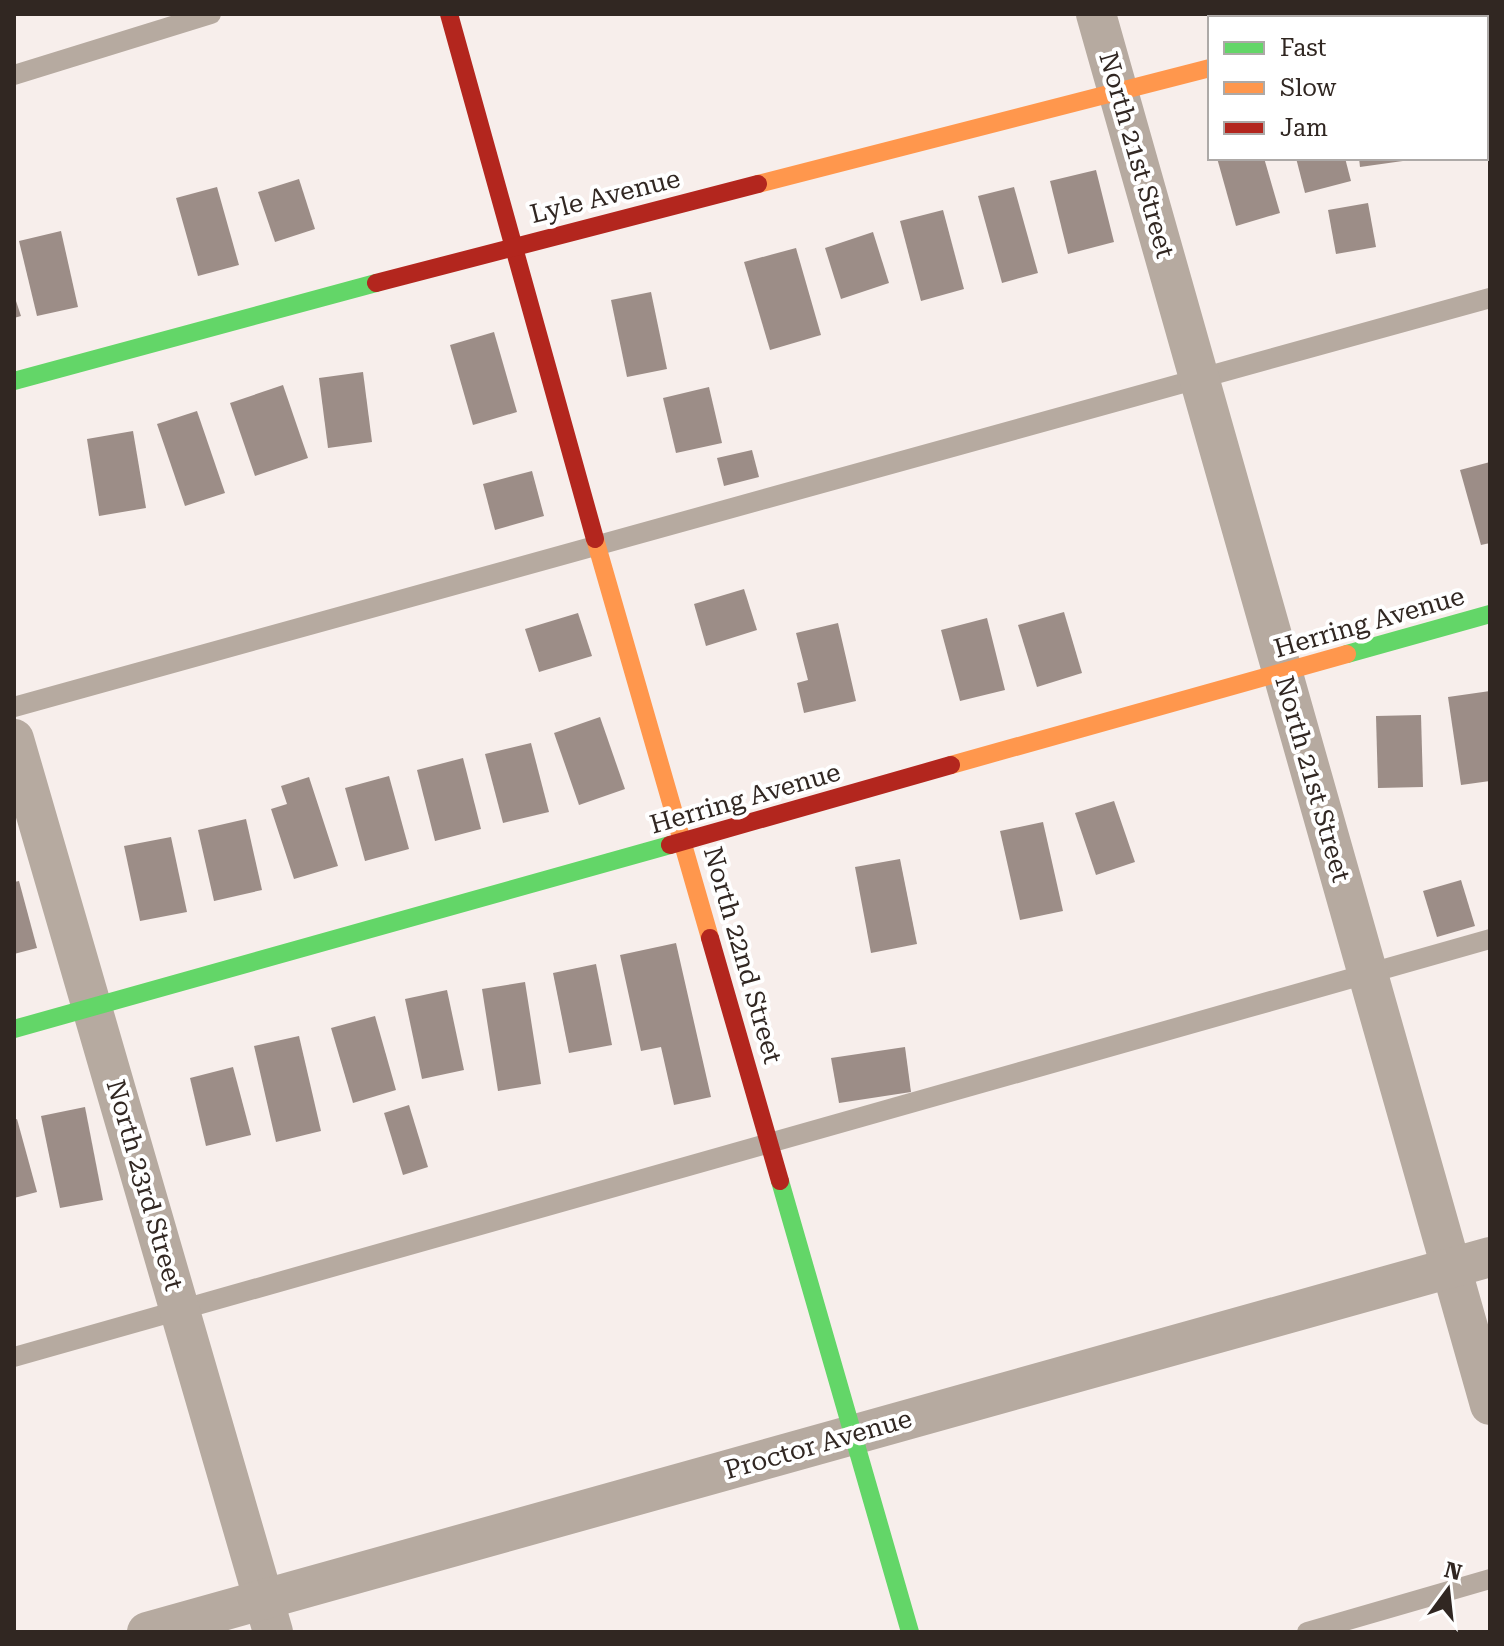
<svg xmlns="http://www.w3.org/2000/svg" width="1504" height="1646" font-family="'Roboto Serif',serif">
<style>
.building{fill:#9c8d87}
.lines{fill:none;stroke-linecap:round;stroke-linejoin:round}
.lane{stroke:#b6aaa0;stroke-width:20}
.street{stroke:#b6aaa0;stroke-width:40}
.fast{stroke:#63d668;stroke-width:18}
.slow{stroke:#ff974d;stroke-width:18}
.jam{stroke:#b3261e;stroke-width:18}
.labels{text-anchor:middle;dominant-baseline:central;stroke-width:8;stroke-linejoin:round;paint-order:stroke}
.street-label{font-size:26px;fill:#312722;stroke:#fff}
</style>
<rect width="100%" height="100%" fill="#f7eeeb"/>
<g class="building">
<polygon points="1487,103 1490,145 1486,146 1486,103"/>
<polygon points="1217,158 1264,158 1280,213 1236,226"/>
<polygon points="1296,158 1345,158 1351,181 1305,193"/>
<polygon points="1359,158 1410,158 1410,160 1360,167"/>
<polygon points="1096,170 1114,242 1068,254 1050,181"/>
<polygon points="299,179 315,229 275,242 258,192"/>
<polygon points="217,187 239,265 198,276 176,198"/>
<polygon points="1014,187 1038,273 1002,283 978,196"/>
<polygon points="1368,203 1376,247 1336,254 1328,210"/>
<polygon points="943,210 964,289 921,301 900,221"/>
<polygon points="61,231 78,307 37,316 19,241"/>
<polygon points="873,232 889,283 841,299 825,248"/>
<polygon points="796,248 821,335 770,350 744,262"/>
<polygon points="651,292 667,369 627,377 611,300"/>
<polygon points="14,295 21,316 14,318"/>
<polygon points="494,332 517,412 473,425 450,345"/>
<polygon points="363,372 372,442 328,448 319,378"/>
<polygon points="283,385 308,458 255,476 230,403"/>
<polygon points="709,387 722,443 676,453 663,398"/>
<polygon points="197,411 225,493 185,506 157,424"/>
<polygon points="133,431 146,508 99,516 87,439"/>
<polygon points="752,450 759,477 724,486 717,458"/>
<polygon points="1490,462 1490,543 1481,545 1460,470"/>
<polygon points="532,471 544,516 495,530 483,484"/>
<polygon points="744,589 757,630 706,646 694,604"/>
<polygon points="1064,612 1082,673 1037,687 1018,625"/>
<polygon points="578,613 592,656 539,672 525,629"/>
<polygon points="987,618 1005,690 960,701 941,630"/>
<polygon points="838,623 856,701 804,713 797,683 808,680 796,633"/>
<polygon points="1490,691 1490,781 1461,785 1448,697"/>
<polygon points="1421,715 1423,787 1378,788 1376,716"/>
<polygon points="600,717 625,789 579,805 554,733"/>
<polygon points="531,743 549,812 503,823 485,754"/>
<polygon points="463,758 481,829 435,841 417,770"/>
<polygon points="389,776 409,849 365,861 345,788"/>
<polygon points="309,777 338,866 294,879 271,809 287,804 281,786"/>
<polygon points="1114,801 1135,862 1096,875 1075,813"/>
<polygon points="246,819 262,890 214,901 198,830"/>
<polygon points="1043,822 1063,911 1020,920 1000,831"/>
<polygon points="171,837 187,912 140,921 124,846"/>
<polygon points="900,859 917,944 871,953 855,867"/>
<polygon points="1461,880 1475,926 1437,937 1423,891"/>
<polygon points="19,881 37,948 14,954 14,882"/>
<polygon points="676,943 711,1097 674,1105 661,1047 641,1051 620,955"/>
<polygon points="596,964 612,1045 569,1053 553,973"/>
<polygon points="525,982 541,1084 498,1091 482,989"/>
<polygon points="447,990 464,1070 422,1079 405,999"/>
<polygon points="375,1016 396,1090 353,1103 331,1028"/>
<polygon points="299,1036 321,1131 276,1142 254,1046"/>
<polygon points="905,1047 911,1092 839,1103 831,1058"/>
<polygon points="233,1067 251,1135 206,1146 190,1078"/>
<polygon points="409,1105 428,1167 403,1175 384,1113"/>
<polygon points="85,1107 103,1200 60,1208 41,1116"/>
<polygon points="17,1119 37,1192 14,1198 14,1120"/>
</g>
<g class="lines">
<g class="lane">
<polyline points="14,75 211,14"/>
<polyline points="14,707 1490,298"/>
<polyline points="14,1357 1490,939"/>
<polyline points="1307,1632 1490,1579"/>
</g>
<g class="street">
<polyline points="1096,14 1490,1405"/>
<polyline points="14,739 273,1632"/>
<polyline points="147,1632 1490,1257"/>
</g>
<g class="fast">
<polyline points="14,381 376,283"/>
<polyline points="1347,654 1490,614"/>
<polyline points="14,1029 670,845"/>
<polyline points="780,1181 910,1632"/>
</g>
<g class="slow">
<polyline points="1398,18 1413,14"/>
<polyline points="758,184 1210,68"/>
<polyline points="595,539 710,938"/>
<polyline points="951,765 1347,654"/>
</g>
<g class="jam">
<polyline points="449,14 595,539"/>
<polyline points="376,283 758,184"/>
<polyline points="670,845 951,765"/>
<polyline points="710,938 780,1181"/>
</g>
</g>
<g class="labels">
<g class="street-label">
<text transform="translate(1137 155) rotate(74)">North 21st Street</text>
<text transform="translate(605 196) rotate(-14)">Lyle Avenue</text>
<text transform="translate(1369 622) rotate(-16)">Herring Avenue</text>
<text transform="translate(1313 779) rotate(74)">North 21st Street</text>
<text transform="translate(745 798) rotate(-16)">Herring Avenue</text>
<text transform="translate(743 955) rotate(74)">North 22nd Street</text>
<text transform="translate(145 1185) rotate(74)">North 23rd Street</text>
<text transform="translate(818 1444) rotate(-16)">Proctor Avenue</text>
</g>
</g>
<rect width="1504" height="1646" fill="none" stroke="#312722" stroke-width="32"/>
<rect x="1208" y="16" width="280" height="144" fill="#ffffff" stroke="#ada9a7" stroke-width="2"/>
<rect x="1224" y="42" width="40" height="12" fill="#63d668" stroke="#ada9a7" stroke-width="2"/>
<text x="1280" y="56" font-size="24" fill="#312722">Fast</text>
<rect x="1224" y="82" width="40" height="12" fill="#ff974d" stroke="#ada9a7" stroke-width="2"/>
<text x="1280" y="96" font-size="24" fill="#312722">Slow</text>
<rect x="1224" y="122" width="40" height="12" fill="#b3261e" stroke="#ada9a7" stroke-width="2"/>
<text x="1280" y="136" font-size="24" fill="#312722">Jam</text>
<g transform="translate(1448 1590) rotate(15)" stroke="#ffffff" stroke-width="6" paint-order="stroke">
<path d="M0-6L14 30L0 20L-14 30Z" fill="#312722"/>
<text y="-12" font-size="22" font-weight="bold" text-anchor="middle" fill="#312722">N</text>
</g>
</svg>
